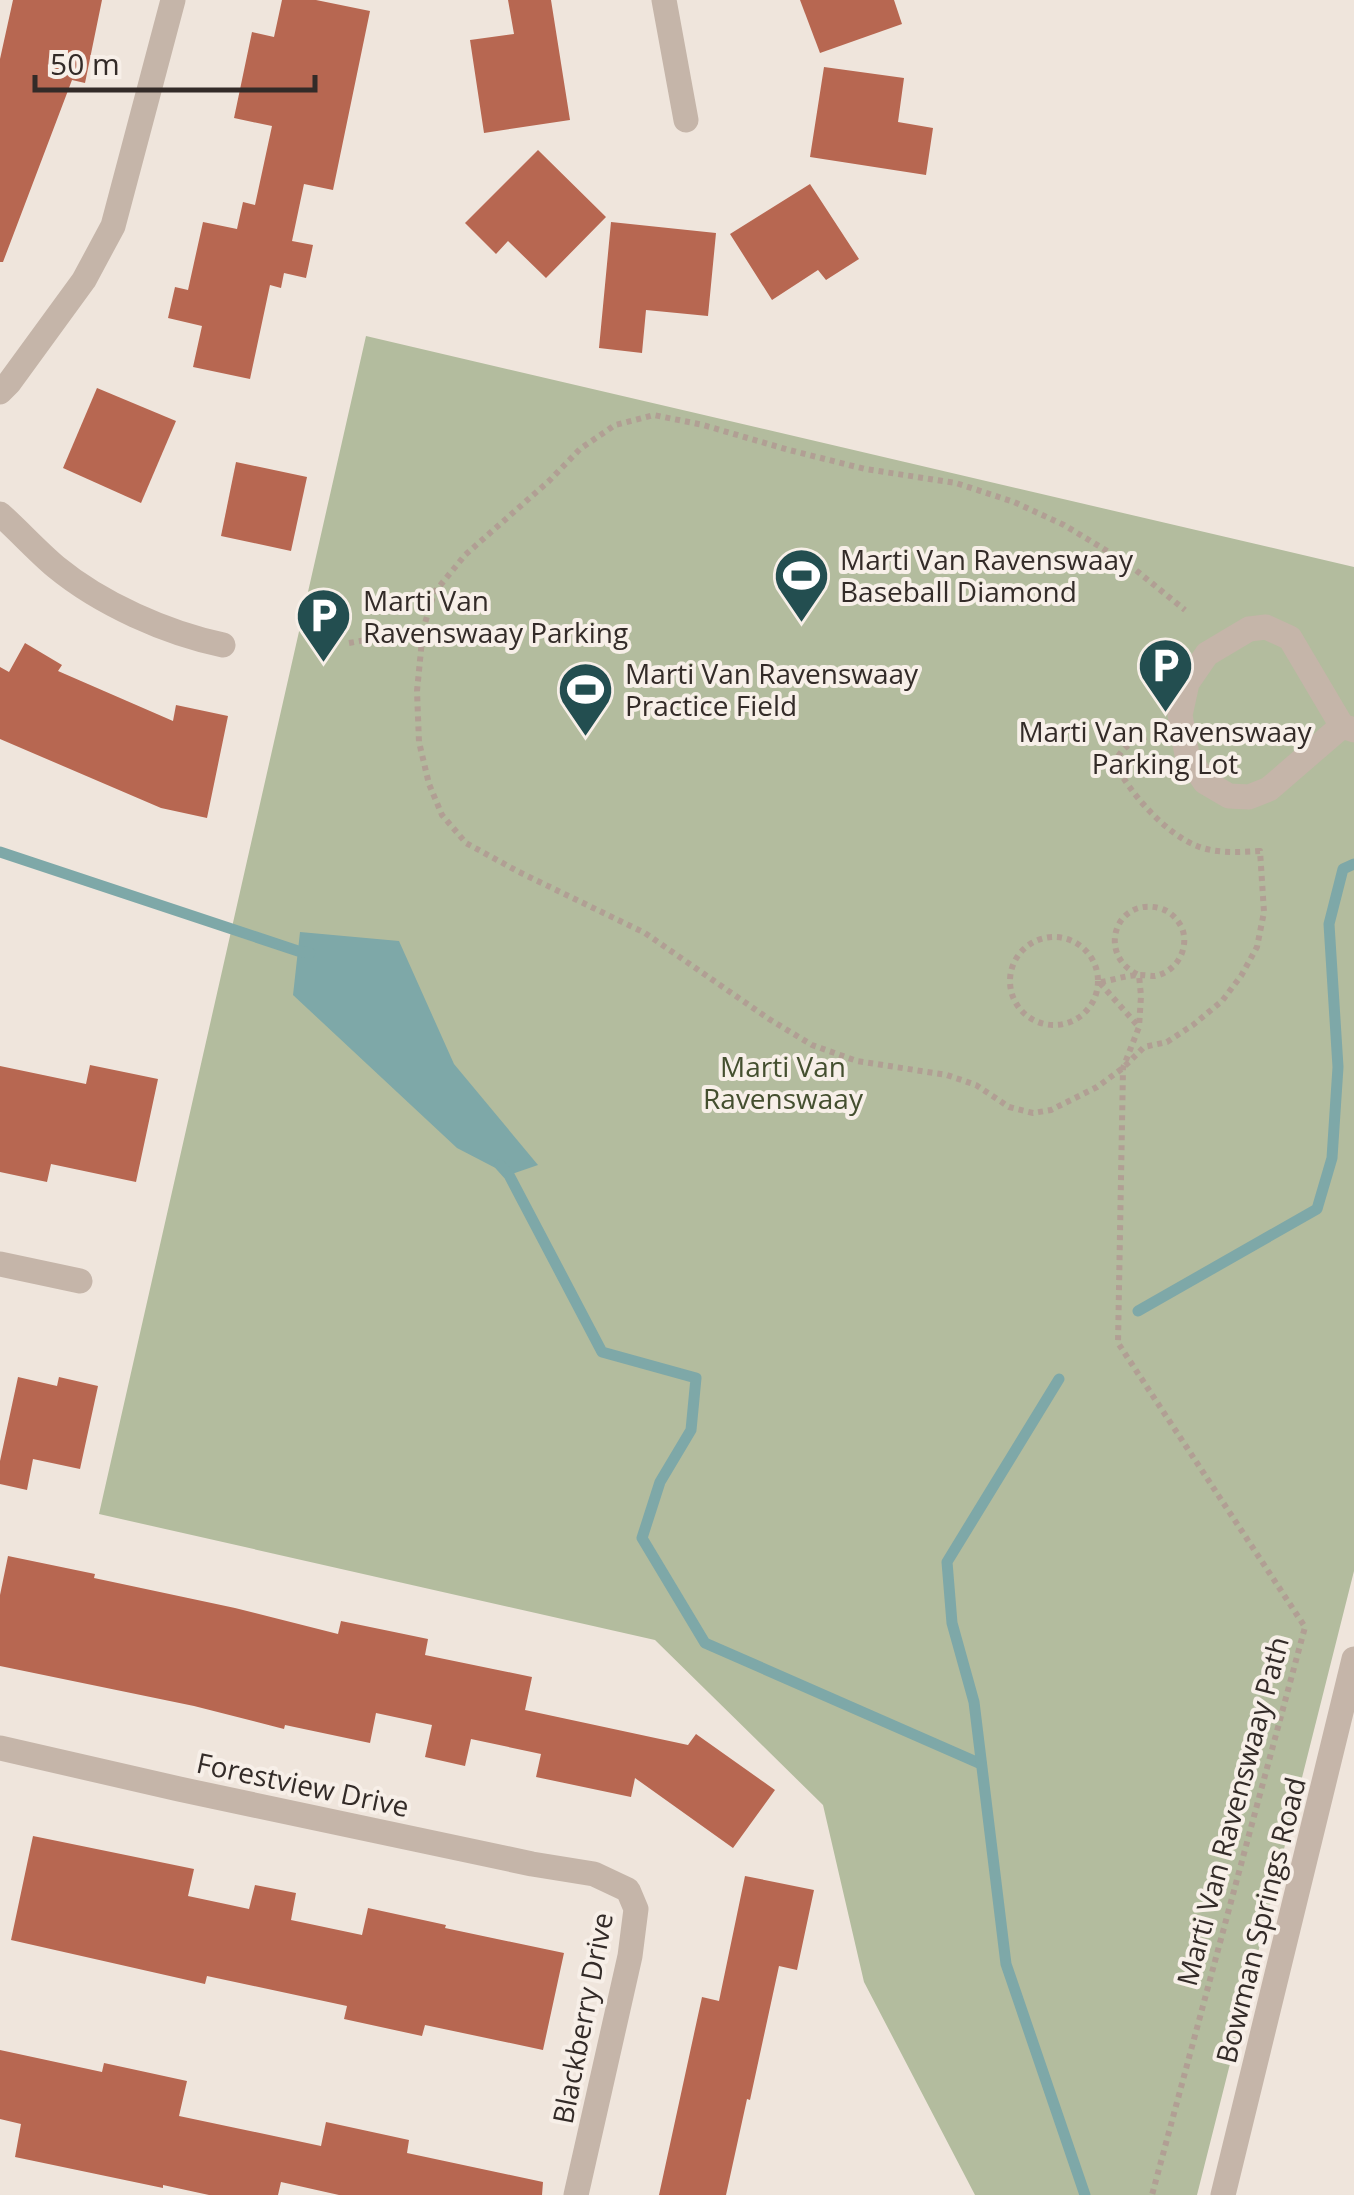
<svg xmlns="http://www.w3.org/2000/svg" width="1354" height="2195" font-family="'Open Sans',sans-serif">
<style>
.green{fill:#b3bc9e}
.water{fill:#7ea8a8}
.lines{fill:none;stroke-linecap:round;stroke-linejoin:round}
.stream{stroke:#7ea8a8;stroke-width:11}
.building{fill:#b76751}
.path{stroke:#b19f94;stroke-width:6;stroke-dasharray:5 5;stroke-linecap:butt}
.minor{stroke:#c5b5a9;stroke-width:25}
.labels{text-anchor:middle;dominant-baseline:central;stroke-width:8;stroke-linejoin:round;paint-order:stroke}
.poi-label{font-size:28px;fill:#332b28;stroke:#f7efe8;text-anchor:start}
.park-label{font-size:28px;fill:#444f2f;stroke:#f7efe8}
.street-label{font-size:28px;fill:#332b28;stroke:#f7efe8}
</style>
<rect width="100%" height="100%" fill="#efe5dc"/>
<polygon class="green" points="366,336 1354,567 1354,1571 1197,2195 975,2195 864,1982 823,1805 655,1640 99,1514"/>
<polygon class="water" points="300,932 399,941 454,1064 538,1165 509,1175 457,1148 293,995"/>
<g class="lines">
<g class="stream">
<polyline points="0,852 298,951 310,953"/>
<polyline points="500,1165 509,1175 602,1352 696,1378 691,1430 660,1482 642,1538 705,1643 981,1764"/>
<polyline points="1138,1311 1317,1209 1332,1158 1338,1067 1329,924 1343,869 1354,864"/>
<polyline points="1059,1379 947,1562 952,1623 974,1702 1006,1964 1085,2195"/>
</g>
</g>
<g class="building">
<polygon points="13,0 102,0 85,83 72,80 3,262 0,262 0,59"/>
<polygon points="282,0 316,0 370,11 333,190 304,184 292,241 313,245 306,278 284,273 281,288 270,285 250,379 193,367 202,326 168,318 175,287 188,290 203,222 237,229 243,202 255,205 272,126 234,118 252,32 274,37"/>
<polygon points="508,0 551,0 570,120 484,133 470,40 514,34"/>
<polygon points="800,0 894,0 902,24 820,53"/>
<polygon points="824,67 904,78 898,122 933,128 926,175 810,157"/>
<polygon points="538,150 606,217 546,278 508,241 496,254 465,223"/>
<polygon points="810,184 859,259 826,280 818,270 772,300 730,234"/>
<polygon points="611,222 716,233 708,316 646,310 642,353 599,348"/>
<polygon points="97,388 176,421 141,503 63,468"/>
<polygon points="236,462 307,477 291,551 221,536"/>
<polygon points="25,643 62,665 58,671 173,721 176,705 228,716 207,818 161,808 0,739 0,667 9,672"/>
<polygon points="90,1065 158,1079 136,1182 51,1164 47,1182 0,1172 0,1066 86,1084"/>
<polygon points="18,1377 57,1386 59,1377 98,1386 80,1469 33,1459 27,1490 0,1484 0,1461"/>
<polygon points="8,1556 95,1574 94,1578 235,1608 338,1634 341,1621 428,1639 425,1655 532,1677 525,1710 688,1745 696,1734 775,1790 733,1848 635,1778 631,1797 536,1777 541,1754 471,1739 465,1766 425,1757 432,1725 376,1713 370,1743 285,1725 284,1729 194,1706 0,1666 0,1595"/>
<polygon points="33,1836 194,1869 188,1896 249,1909 255,1885 296,1893 291,1920 362,1935 368,1908 446,1925 445,1928 564,1953 543,2050 425,2025 422,2036 344,2019 347,2006 207,1976 205,1984 11,1940"/>
<polygon points="745,1876 814,1890 797,1970 779,1966 750,2100 747,2099 726,2195 659,2195 702,1997 719,2001"/>
<polygon points="0,2050 102,2072 104,2063 187,2081 179,2116 321,2146 326,2122 409,2140 407,2153 543,2182 542,2195 339,2195 281,2182 278,2195 209,2195 163,2185 163,2188 15,2157 21,2124 0,2119"/>
</g>
<g class="lines">
<g class="path">
<polyline points="349,643 423,630"/>
<path d="M1156,734C1138,739 1124,743 1115,762C1128,792 1166,834 1197,846C1217,854 1240,852 1260,851L1264,912L1257,947L1241,976L1222,1001L1193,1025L1167,1042L1144,1047L1123,1068L1097,1087L1051,1110L1033,1113L1009,1107L976,1085L947,1075L857,1061L812,1045L769,1019L645,933L519,872L466,843L442,815L429,784L419,742L417,691L423,630L434,593L465,555L549,481L580,449L615,425L654,415L703,425L789,450L865,469L956,483L1014,502L1064,525L1127,563L1185,610"/>
<circle cx="1054" cy="981" r="44"/>
<path d="M1101,982C1113,980 1127,975 1139,975C1144,975 1150,976 1155,976C1176,972 1190,949 1182,928C1177,918 1170,911 1159,908C1115,897 1096,956 1139,975L1141,996L1139,1027"/>
<polyline points="1100,983 1139,1027 1123,1068 1118,1343 1305,1627 1152,2195"/>
</g>
<g class="minor">
<polyline points="664,0 686,120"/>
<polyline points="0,392 9,383 84,280 113,226 173,0"/>
<path d="M0,514C19,531 37,551 56,567C101,604 166,633 223,645"/>
<polyline points="1342,726 1269,789 1249,797 1229,796 1205,782 1187,755 1180,715 1187,683 1207,654 1249,629 1266,627 1290,638 1342,726 1354,730"/>
<polyline points="0,1264 80,1281"/>
<polyline points="0,1748 179,1789 532,1864 594,1874 628,1890 636,1909 630,1956 576,2195"/>
<polyline points="1223,2195 1354,1659"/>
</g>
</g>
<defs>
<symbol id="stadium-pin" viewBox="-11 -11 22 30"><path d="M0 17L-7.5 6A9.5 9.5 0 1 1 7.5 6Z" fill="#234e50" stroke="#f7efe8"/><path d="M0-5a6.5 5 0 1 0 0 10a6.5 5 0 1 0 0-10ZM-3.5-1.8h7v3.6h-7Z" fill="#fff"/></symbol>
<symbol id="parking-pin" viewBox="-11 -11 22 30"><path d="M0 17L-7.5 6A9.5 9.5 0 1 1 7.5 6Z" fill="#234e50" stroke="#f7efe8"/><path d="M-3.5-5.5H1a3.5 3.5 0 0 1 0 7H-1V5.5H-3.5ZM-1-3.4V-.6H.8a1.4 1.4 0 0 0 0-2.8Z" fill="#fff"/></symbol>
</defs>
<g fill-rule="evenodd">
<use href="#stadium-pin" x="770" y="544" width="63" height="86"/>
<use href="#parking-pin" x="292" y="584" width="63" height="86"/>
<use href="#parking-pin" x="1134" y="634" width="63" height="86"/>
<use href="#stadium-pin" x="554" y="658" width="63" height="86"/>
</g>
<g class="labels">
<g class="poi-label">
<text x="840" y="559">Marti Van Ravenswaay<tspan x="840" dy="32">Baseball Diamond</tspan></text>
<text x="363" y="600">Marti Van<tspan x="363" dy="32">Ravenswaay Parking</tspan></text>
<text x="625" y="673">Marti Van Ravenswaay<tspan x="625" dy="32">Practice Field</tspan></text>
<text x="1165" y="731" text-anchor="middle">Marti Van Ravenswaay<tspan x="1165" dy="32">Parking Lot</tspan></text>
</g>
<g class="park-label">
<text x="783" y="1066">Marti Van<tspan x="783" dy="32">Ravenswaay</tspan></text>
</g>
<g class="street-label">
<text transform="translate(303 1784) rotate(12)">Forestview Drive</text>
<text transform="translate(1232 1811) rotate(-75)">Marti Van Ravenswaay Path</text>
<text transform="translate(1260 1920) rotate(-76)">Bowman Springs Road</text>
<text transform="translate(582 2018) rotate(-79)">Blackberry Drive</text>
</g>
</g>
<path d="M35 75v15h280v-15" fill="none" stroke="#332b28" stroke-width="5"/>
<text x="50" y="75" font-size="30" fill="#332b28" stroke="#f7efe8" stroke-width="8" paint-order="stroke">50 m</text>
</svg>
